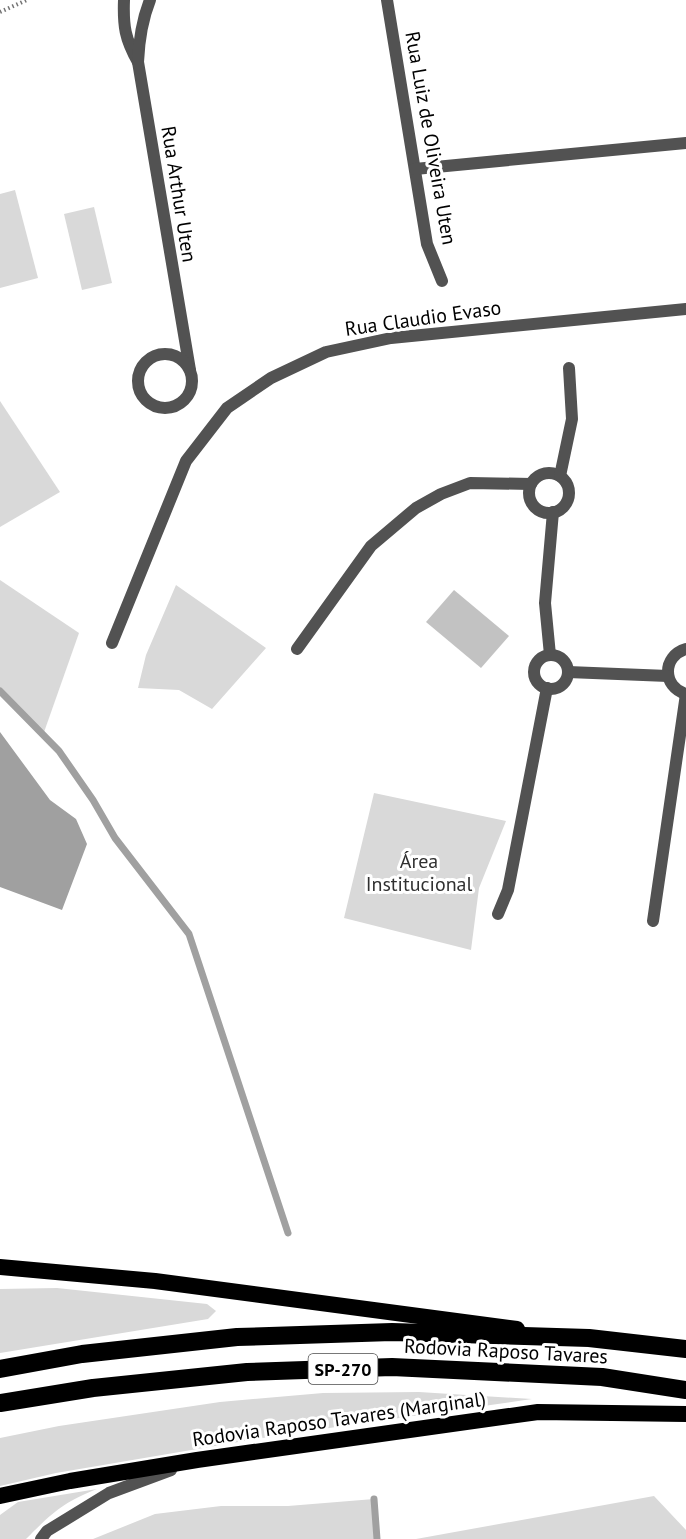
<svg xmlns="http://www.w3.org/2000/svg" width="686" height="1539" font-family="'PT Sans',sans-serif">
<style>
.green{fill:#d9d9d9}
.water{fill:#a0a0a0}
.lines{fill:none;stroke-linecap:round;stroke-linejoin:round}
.stream{stroke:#a0a0a0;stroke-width:7}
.building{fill:#c2c2c2}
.path{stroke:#747474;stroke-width:4;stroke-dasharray:1.5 3;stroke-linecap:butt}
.minor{stroke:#525252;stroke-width:12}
.trunk{stroke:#000;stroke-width:16}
.motorway{stroke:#000;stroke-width:18}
.labels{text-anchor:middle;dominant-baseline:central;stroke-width:6;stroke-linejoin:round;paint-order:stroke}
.shield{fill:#fff;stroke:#4c4c4c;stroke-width:1.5}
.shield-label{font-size:18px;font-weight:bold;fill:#000}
.street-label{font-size:20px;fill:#000;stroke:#fff}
.park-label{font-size:20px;fill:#303030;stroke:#fff}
</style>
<rect width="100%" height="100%" fill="#fff"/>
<g class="green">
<polygon points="15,190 38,278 0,288 0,194"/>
<polygon points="94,207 112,283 82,290 64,214"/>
<polygon points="0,401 60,492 0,527"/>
<polygon points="0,580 79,633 43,735 0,691"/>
<polygon points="176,585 266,648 212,709 179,690 138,688 146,655"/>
<polygon points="374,793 506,821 479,888 471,950 344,918"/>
<polygon points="57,1288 207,1304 216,1311 208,1319 0,1353 0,1289"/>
<polygon points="419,1392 532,1399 280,1435 56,1473 0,1486 0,1438 59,1426 220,1402 323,1393"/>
<path d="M97,1489C63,1502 51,1514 26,1539H0V1515L18,1502Z"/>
<polygon points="654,1496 686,1530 686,1539 416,1539"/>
<polygon points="374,1499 377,1539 93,1539 155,1514 221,1506 288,1506"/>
</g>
<polygon class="water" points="0,732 50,800 76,819 87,844 62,910 0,887"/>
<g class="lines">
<g class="stream">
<polyline points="0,691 59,751 93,800 115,838 189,934 288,1233"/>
<polyline points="374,1499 377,1539"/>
</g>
</g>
<polygon class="building" points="454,590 509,636 481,668 426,622"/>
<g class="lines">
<polyline class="path" points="0,12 27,0"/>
<g class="minor">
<path d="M124,0C123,26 125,39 138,62"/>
<path d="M150,0C142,20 139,40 138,62L190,370"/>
<polyline points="387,0 427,244 442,281"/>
<polyline points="415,169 686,143"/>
<circle cx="165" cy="381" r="27"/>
<circle cx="549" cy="493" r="20"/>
<polyline points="560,476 572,419 569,368"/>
<polyline points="112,643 186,461 227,408 271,378 326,352 391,338 686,309"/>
<polyline points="297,649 371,546 416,508 441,494 470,483 531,484"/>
<path d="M686,649C662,656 662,687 686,694"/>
<polyline points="550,655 545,603 553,512"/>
<circle cx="551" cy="672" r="17"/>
<polyline points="568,672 668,676"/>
<polyline points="498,914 508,890 547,688"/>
<polyline points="653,921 686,694"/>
<polyline points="41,1539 47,1531 109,1493 171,1470"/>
</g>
<g class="trunk">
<polyline points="0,1267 155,1281 517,1329"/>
<polyline points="0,1496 70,1481 197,1460 538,1412 686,1414"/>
</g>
<g class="motorway">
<polyline points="0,1369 82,1354 237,1337 392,1332 589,1338 686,1349"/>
<polyline points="0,1403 93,1388 247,1372 392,1367 602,1377 686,1390"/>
</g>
</g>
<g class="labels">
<rect class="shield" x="308.5" y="1354" width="69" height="30" rx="4.5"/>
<g class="shield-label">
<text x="343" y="1369">SP-270</text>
</g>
<g class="street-label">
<text transform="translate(431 138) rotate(80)">Rua Luiz de Oliveira Uten</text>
<text transform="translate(179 194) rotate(81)">Rua Arthur Uten</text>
<text transform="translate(423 318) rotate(-8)">Rua Claudio Evaso</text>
<text transform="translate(506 1351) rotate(3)">Rodovia Raposo Tavares</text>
<text transform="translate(339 1419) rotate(-8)">Rodovia Raposo Tavares (Marginal)</text>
</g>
<g class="park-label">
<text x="419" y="861">Área<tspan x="419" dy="23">Institucional</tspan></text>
</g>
</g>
</svg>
